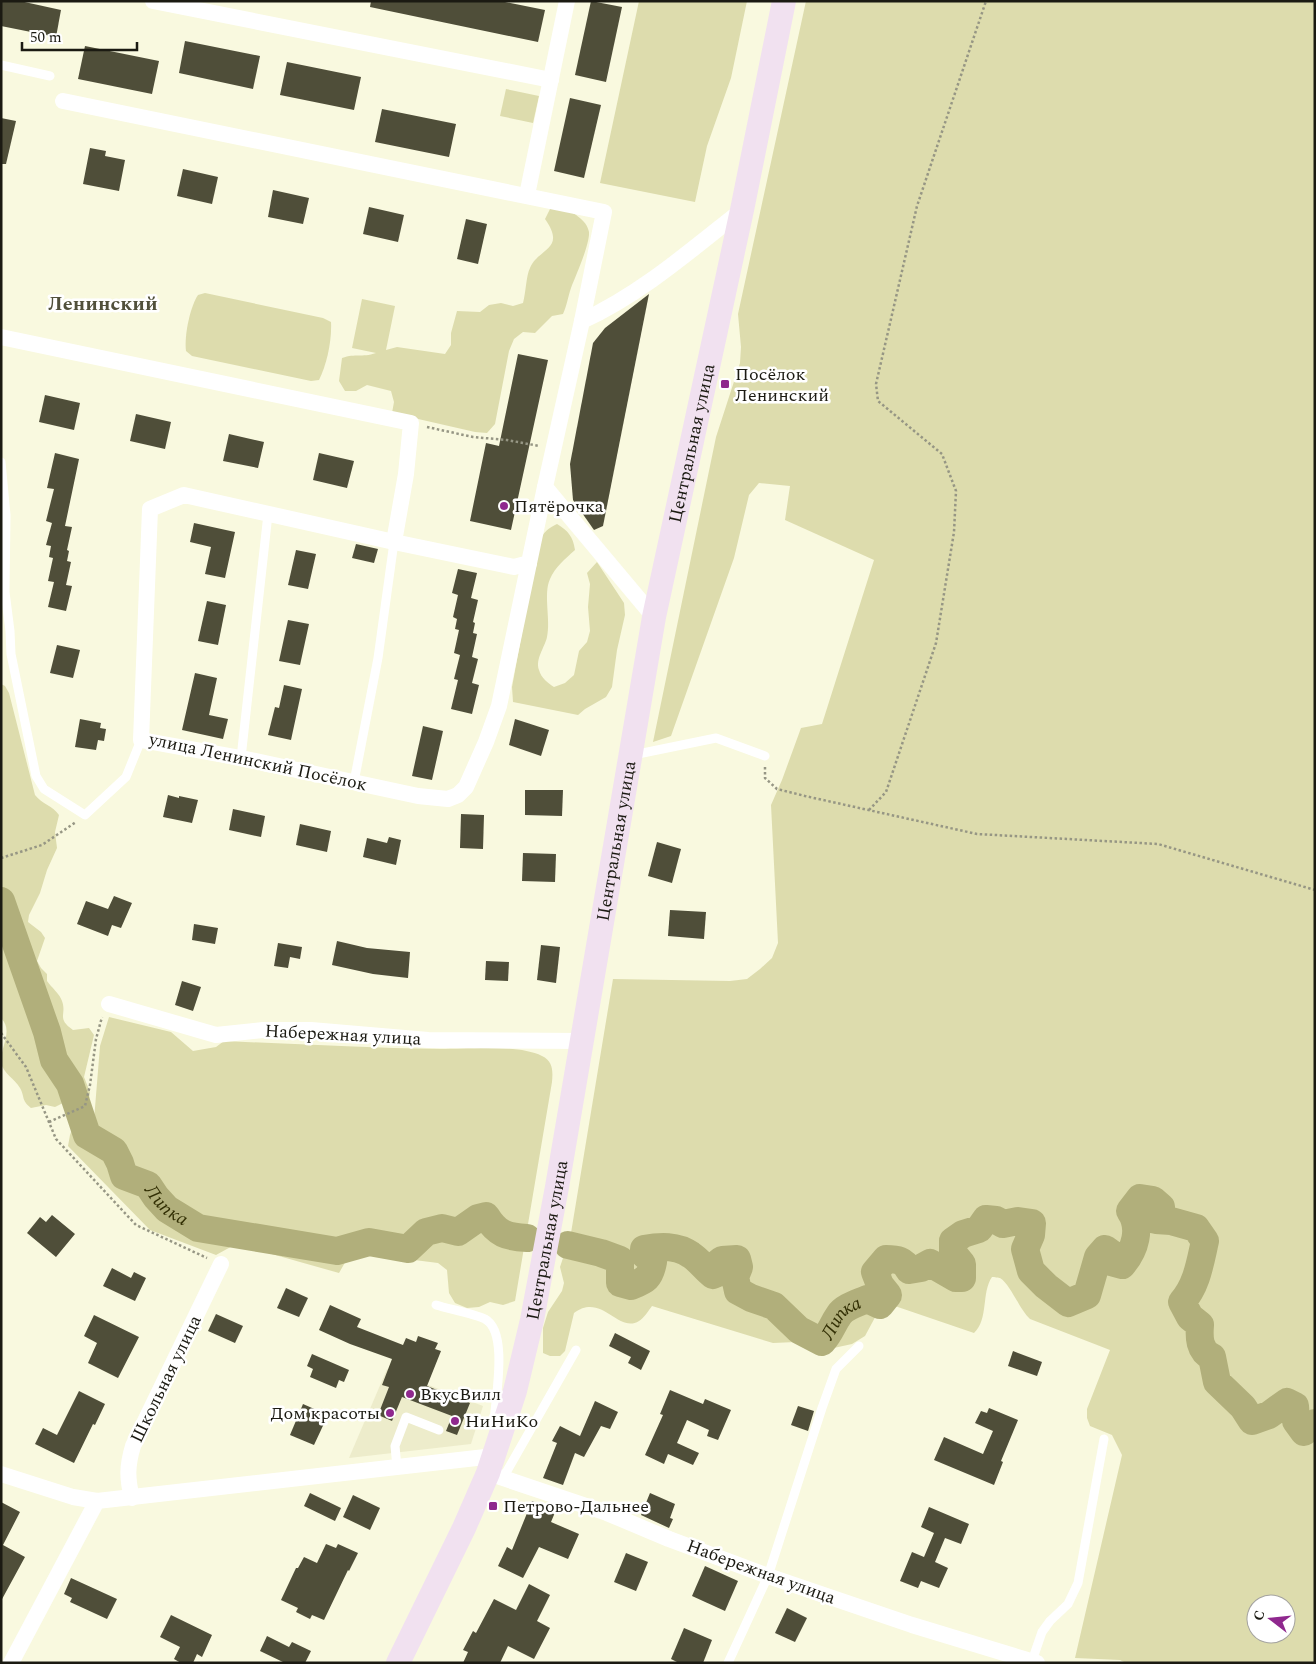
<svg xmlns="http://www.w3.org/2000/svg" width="1316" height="1664" font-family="Spectral,serif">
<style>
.built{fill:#edeccb}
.green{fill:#dddcad;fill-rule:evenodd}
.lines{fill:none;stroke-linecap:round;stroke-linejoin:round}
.river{stroke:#b1af7b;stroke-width:28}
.building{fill:#4f4e39}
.path{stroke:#969684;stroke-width:2.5;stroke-dasharray:2.5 2.5;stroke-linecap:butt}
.service{stroke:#fff;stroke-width:9}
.minor{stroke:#fff;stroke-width:16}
.secondary{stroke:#f1e1f0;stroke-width:24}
.poi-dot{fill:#8f288e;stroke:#fff;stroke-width:2}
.labels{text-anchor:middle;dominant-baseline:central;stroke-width:5;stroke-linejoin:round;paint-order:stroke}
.poi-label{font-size:18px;fill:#1b1a12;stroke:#fff;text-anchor:start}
.street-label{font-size:18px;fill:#1b1a12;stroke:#fff}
.water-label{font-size:19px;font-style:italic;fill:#322f04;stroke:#fff}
.quarter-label{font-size:20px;font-weight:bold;fill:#51503b;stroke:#fff}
</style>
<rect width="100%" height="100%" fill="#f9f9df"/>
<polygon class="built" points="387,1369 483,1406 471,1444 349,1458"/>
<g class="green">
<polygon points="639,1 747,1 731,78 707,146 695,202 600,183"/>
<path d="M806,1H1315V1663H1126L1120,1660L1075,1658L1122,1455L1112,1435L1090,1426L1087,1418V1409L1110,1350L1030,1319C1019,1309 1011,1285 1000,1278C999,1278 994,1277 992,1277C981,1293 989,1319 974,1333L889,1304L879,1310L865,1336L852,1344L820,1351L796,1342L773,1343L652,1306C649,1310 644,1318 639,1321C618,1334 602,1292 574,1313L565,1351L560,1356H550L543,1353V1328L548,1312L562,1291L564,1283L560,1267L563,1258L582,1244L583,1236L571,1233L613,979L730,981L747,979L760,969L772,958L778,943L771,805L782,780L801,728L822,724L874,560L785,520L790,486L759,483L749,495L734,558L671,736L653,742L716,437L740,363L741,347L738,314ZM1256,1604H1286V1634H1256Z"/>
<polygon points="506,89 539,96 533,123 500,116"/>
<path d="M561,206C571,212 587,219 589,232C590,244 576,275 571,288C568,297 567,305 563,314L552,316L535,333L523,332L514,339L509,351L495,424L487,433L475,432L392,413L394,402L391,391L367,385L356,391H345L339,381L342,358C356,353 361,358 376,353L352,348L362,299L395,306L386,350L397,347L445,354L451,345V333L457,311L480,312L489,305L501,303L513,306L523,303C526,292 526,276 530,268C538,248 567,250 545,219L550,209Z"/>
<path d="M205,293L323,318L331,322C332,340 327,364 319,380L311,381L192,356L186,351C184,336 190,307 198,295Z"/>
<path d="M557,524C568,531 573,536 575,550C565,559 555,567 550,579C543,594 551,620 547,637C545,647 535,659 539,670C541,678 548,683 554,687L565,683L574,675L579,651L587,642L590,631L588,607L590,584L587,573L597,562L624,603L625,615L617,650L612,687L606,697L585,709L578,715L513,702L512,687L537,551C541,536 543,531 557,524Z"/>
<path d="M1,684L5,686L9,693L35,795C42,804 53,806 59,815L55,832L57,848L47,870L40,893L29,915L28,922L41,932L45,938L37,961L41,968L47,974V981C51,987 60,994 62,1001C67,1015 56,1018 73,1030L89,1028L94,1035L84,1077L90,1092L89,1099L83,1104L76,1106L69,1100L55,1107L46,1105L31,1108C21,1100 25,1097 20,1088C15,1079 3,1073 1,1063C0,1047 14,1031 1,1018Z"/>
<path d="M109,1017L171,1032L193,1051L216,1047L224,1041C296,1044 368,1048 440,1049C469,1049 517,1044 542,1056C553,1061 553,1071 552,1082L515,1301L503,1305L490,1302L479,1307L467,1308L455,1303L449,1293L447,1270L438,1263L351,1252L339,1273L236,1244L216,1255L150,1230L68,1146L70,1135L74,1124L94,1120L100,1046Z"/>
</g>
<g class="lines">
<g class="river">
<path id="s1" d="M1,901L47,1032L54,1060L70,1084L87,1135L114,1151L120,1163L124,1176L148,1185L156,1197L167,1209L198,1228L337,1251L369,1242L408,1249L426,1232L442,1228L458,1232L478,1218L486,1216C497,1234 507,1237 527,1238"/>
<path id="s2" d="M568,1245L601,1253L620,1260V1283L631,1286C646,1280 650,1278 653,1262L644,1254V1249C660,1246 677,1245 691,1255C699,1260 705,1269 713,1275L720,1272L717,1264L722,1260L737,1259L739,1267L735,1277L738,1291L751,1298L774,1306L799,1330L822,1342C831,1332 832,1325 839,1315C844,1307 858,1303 867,1299L880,1305L888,1295L880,1285L875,1272L886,1259C897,1259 904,1260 909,1270L921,1268L930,1263L956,1278H962V1264L953,1253V1241L963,1234L979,1229L986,1219L996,1220L1003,1224L1018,1221L1032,1223L1031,1235L1025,1249L1031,1271L1046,1286L1068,1303L1087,1295L1098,1257L1105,1249L1112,1254L1111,1262L1122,1265C1135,1250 1142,1228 1130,1211L1140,1198L1153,1200L1161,1207L1155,1213L1156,1220L1171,1221L1196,1228L1205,1241C1200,1263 1197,1285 1182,1302L1190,1317L1200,1325C1199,1337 1199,1351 1212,1357L1217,1382L1243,1407L1252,1421L1269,1415L1287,1402L1295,1406L1296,1421L1304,1432L1315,1423"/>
</g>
</g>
<g class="building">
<polygon points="1,1 20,1 61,10 56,37 1,26"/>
<polygon points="371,1 500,1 545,10 538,42 370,7"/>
<polygon points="591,1 622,7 606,82 575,75"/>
<polygon points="185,41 260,56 253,89 179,73"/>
<polygon points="85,46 159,61 152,94 78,79"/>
<polygon points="287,62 361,77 354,110 280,95"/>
<polygon points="570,98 601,105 584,178 554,171"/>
<polygon points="382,109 456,124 449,157 375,142"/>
<polygon points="1,118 16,121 6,164 1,164"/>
<polygon points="90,148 106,151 105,156 125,160 119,191 83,184"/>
<polygon points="183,169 218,177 212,204 177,196"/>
<polygon points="273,190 309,198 303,224 268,217"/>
<polygon points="369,207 404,215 398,242 363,234"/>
<polygon points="466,219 487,224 478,264 457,259"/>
<polygon points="649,294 603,526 594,530 573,500 570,464 593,343 605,328"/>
<polygon points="518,354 548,360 511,530 470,521 486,443 499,446"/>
<polygon points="45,395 80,403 74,430 39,422"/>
<polygon points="136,414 171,422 165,449 130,441"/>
<polygon points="229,434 264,442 258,468 223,461"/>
<polygon points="55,453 79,459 65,526 72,527 67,550 69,551 67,561 71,562 66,585 72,586 66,611 48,607 54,582 48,581 53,558 49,557 51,546 46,545 52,523 46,521 54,489 47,488"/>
<polygon points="319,453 354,461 347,488 313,480"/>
<polygon points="194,523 235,532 225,578 205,574 211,547 190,542"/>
<polygon points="356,544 378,549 374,563 352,558"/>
<polygon points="296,550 316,554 308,589 288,585"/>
<polygon points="458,569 477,573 471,598 478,600 473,622 475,623 473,633 477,634 472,657 478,659 472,683 479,685 472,714 451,709 458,680 454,679 460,655 454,653 459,630 455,629 457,619 453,617 458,595 452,593"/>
<polygon points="207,601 226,605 218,645 198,641"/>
<polygon points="288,620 309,624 300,665 279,661"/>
<polygon points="57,645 80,650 73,678 50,673"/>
<polygon points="195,673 217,678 209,715 228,719 223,739 182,730"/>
<polygon points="284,685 302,689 291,740 268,735 275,707 279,708"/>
<polygon points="80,719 101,723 100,728 106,729 104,741 98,740 96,750 75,747"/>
<polygon points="515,719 549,730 541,756 509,745"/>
<polygon points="423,726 443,731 432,780 412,776"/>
<polygon points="525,790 563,790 562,816 525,815"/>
<polygon points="168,795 179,798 179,796 198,800 192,823 163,817"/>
<polygon points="233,809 265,816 261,837 229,830"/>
<polygon points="461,814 484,815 483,849 460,848"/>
<polygon points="300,824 331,831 327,852 296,845"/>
<polygon points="389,837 401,840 396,865 363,857 367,838 387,843"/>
<polygon points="657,842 681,849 672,883 648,876"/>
<polygon points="523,853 556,854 555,882 522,881"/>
<polygon points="114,896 132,903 121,928 112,925 108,936 77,924 86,901 108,909"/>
<polygon points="670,910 706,912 704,939 668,936"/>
<polygon points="194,924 218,928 215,944 192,940"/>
<polygon points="337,941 367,948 410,952 408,978 373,974 332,965"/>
<polygon points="278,943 302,947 300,959 290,957 288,968 274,966"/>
<polygon points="541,945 560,947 556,983 537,980"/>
<polygon points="486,961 509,962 508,981 485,980"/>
<polygon points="182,981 201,987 193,1011 175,1005"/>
<polygon points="52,1215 75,1234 56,1257 27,1233 40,1217 46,1222"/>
<polygon points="112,1268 131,1278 134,1272 146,1278 135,1301 103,1286"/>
<polygon points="286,1288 308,1298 299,1317 277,1308"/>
<polygon points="330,1305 361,1319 357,1327 403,1345 406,1338 416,1342 418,1336 438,1343 435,1349 441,1351 427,1386 470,1403 457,1435 446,1431 452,1416 402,1397 392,1421 378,1415 389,1387 382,1385 392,1359 350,1344 319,1330"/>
<polygon points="216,1314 243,1326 235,1343 208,1331"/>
<polygon points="94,1315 139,1337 118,1378 88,1363 97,1343 84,1336"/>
<polygon points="615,1333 650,1351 641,1370 628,1363 631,1357 609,1346"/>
<polygon points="1013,1351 1042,1362 1037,1376 1008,1366"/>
<polygon points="312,1354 349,1370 344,1382 339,1380 336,1388 310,1377 313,1369 307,1366"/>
<polygon points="670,1390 703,1404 705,1399 731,1410 718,1440 707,1436 709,1430 687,1420 677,1443 699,1453 693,1465 668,1454 664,1464 645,1455 663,1415 660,1414"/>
<polygon points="79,1391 105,1404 95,1425 93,1424 74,1463 35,1444 43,1428 57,1435"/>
<polygon points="595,1401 618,1412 610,1429 601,1426 584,1457 575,1453 563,1485 543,1478 557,1443 552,1441 560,1426 580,1436"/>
<polygon points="303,1404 328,1415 314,1445 290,1435"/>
<polygon points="798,1406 814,1411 808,1431 791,1425"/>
<polygon points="989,1408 1018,1420 1001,1461 1003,1462 994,1485 934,1460 944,1437 983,1454 993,1431 975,1423 981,1411 987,1413"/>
<polygon points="310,1493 341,1508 335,1521 304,1506"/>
<polygon points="650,1493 675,1504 670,1518 673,1519 669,1528 641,1515"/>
<polygon points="353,1495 380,1508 370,1530 343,1517"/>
<polygon points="532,1501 556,1510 551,1522 579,1534 568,1559 539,1547 523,1578 498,1566 507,1547 512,1550"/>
<polygon points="1,1502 20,1512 3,1545 25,1557 1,1601"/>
<polygon points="929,1507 969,1524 961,1544 945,1538 935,1562 948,1568 939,1588 921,1581 918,1588 900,1581 912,1552 924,1557 934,1533 921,1527"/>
<polygon points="326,1544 336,1548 338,1544 358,1553 349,1571 348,1570 324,1620 312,1615 310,1619 296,1612 298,1608 281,1600 296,1568 298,1568 304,1557 317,1563"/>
<polygon points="626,1553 648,1562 636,1591 614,1582"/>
<polygon points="705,1566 738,1581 725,1611 692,1596"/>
<polygon points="71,1578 117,1599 107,1619 70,1602 72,1598 64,1594"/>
<polygon points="529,1584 550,1595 537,1621 550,1628 534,1659 508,1646 500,1663 463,1663 468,1652 463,1650 473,1631 476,1633 494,1599 516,1610"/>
<polygon points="787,1608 807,1618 795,1642 775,1633"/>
<polygon points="171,1615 212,1635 202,1657 197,1654 193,1663 181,1663 174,1659 180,1647 160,1637"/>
<polygon points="684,1628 712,1640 703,1663 679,1663 671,1659"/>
<polygon points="267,1636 289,1647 292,1642 311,1651 305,1663 285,1663 260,1651"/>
</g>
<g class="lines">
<g class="path">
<polyline points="427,427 473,437 507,440 539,446"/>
<polyline points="765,767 765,778 777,789 805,796 977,834 1158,844 1315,890"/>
<polyline points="869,810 886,792 936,643 954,532 956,491 942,454 878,401 876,384 917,206 986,1"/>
<polyline points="1,858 42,845 76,822"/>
<polyline points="1,1033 26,1067 56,1139 136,1225 207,1258"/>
<polyline points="49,1122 85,1106 90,1085 96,1039 102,1017"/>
</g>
<g class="service">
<polyline points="1,65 50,76"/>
<polyline points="1,462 6,515 5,592 10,631 11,654 36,776 44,789 85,815 126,777 141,740"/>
<polyline points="633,755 716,738 765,756"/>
<polyline points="241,758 268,514"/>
<polyline points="354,782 378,658 394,542"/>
<path d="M436,1305C449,1309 474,1314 485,1319C509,1332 495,1399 494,1423L496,1426"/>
<polyline points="397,1467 395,1446 406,1417 439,1430"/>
<polyline points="503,1478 576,1350"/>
<polyline points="1032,1661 1042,1632 1050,1621 1068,1604 1078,1583 1104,1439"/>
<polyline points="728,1663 768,1576 822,1408 836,1369 859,1346"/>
</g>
<g class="minor">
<polyline points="153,1 551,80"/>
<polyline points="63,101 604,212 582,321"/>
<polyline points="527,195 567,1"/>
<polyline points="1,337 411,423 406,474 394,542 514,567 529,563 545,487"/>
<polyline points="394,542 184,495 150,509 141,740 241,758 418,796 448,799 458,795 466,787 486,742 499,706 529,563"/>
<path d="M654,617L545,487L582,321C641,294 691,250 742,210"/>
<polyline points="109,1004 216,1035 263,1030 311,1030 428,1040 582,1041"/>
<polyline points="488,1473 607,1513 669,1539 768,1576 912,1625 1037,1663"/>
<polyline points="1,1474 73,1497 97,1501 494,1456"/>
<path d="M132,1498C127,1478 127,1466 133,1446L221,1264"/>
<polyline points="11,1663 97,1501"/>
</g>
<path class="secondary" id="s3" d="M398,1663L464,1528L488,1473L515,1391L532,1320L557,1187L654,617L742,210L784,1"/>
</g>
<g class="poi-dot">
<rect x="720" y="379" width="10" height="10" rx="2.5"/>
<circle cx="504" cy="506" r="5"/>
<circle cx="410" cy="1394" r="5"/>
<circle cx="390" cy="1413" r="5"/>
<circle cx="455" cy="1421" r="5"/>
<rect x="488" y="1501" width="10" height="10" rx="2.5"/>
</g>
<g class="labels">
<g class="poi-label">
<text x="735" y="374">Посёлок<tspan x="735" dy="21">Ленинский</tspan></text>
<text x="514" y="506">Пятёрочка</text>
<text x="420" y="1394">ВкусВилл</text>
<text x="380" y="1413" text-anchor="end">Дом красоты</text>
<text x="465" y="1421">НиНиКо</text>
<text x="503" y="1506">Петрово-Дальнее</text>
</g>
<g class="street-label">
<text stroke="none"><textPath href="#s3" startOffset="1261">Центральная улица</textPath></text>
<text transform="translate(258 762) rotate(12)">улица Ленинский Посёлок</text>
<text stroke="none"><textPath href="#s3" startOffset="856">Центральная улица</textPath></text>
<text transform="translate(343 1035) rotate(3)">Набережная улица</text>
<text stroke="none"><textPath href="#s3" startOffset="451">Центральная улица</textPath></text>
<text transform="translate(166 1379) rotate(-64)">Школьная улица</text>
<text transform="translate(761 1572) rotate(20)">Набережная улица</text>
</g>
<g class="water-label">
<text stroke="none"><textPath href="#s1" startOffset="362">Липка</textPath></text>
<text stroke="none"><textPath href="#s2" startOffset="421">Липка</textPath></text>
</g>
<g class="quarter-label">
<text x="103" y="304">Ленинский</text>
</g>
</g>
<rect width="1316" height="1664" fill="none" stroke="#1b1a12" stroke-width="5"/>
<g transform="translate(1271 1619) rotate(286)"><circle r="24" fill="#ffffff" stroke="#a4a3a0"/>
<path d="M0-4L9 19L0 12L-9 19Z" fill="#8f288e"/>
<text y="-8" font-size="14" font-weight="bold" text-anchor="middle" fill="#1b1a12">С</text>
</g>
<path d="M22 42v8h115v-8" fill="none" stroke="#1b1a12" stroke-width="2.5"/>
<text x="30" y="42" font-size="15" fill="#1b1a12" stroke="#ffffff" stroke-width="4" paint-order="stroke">50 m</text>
</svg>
